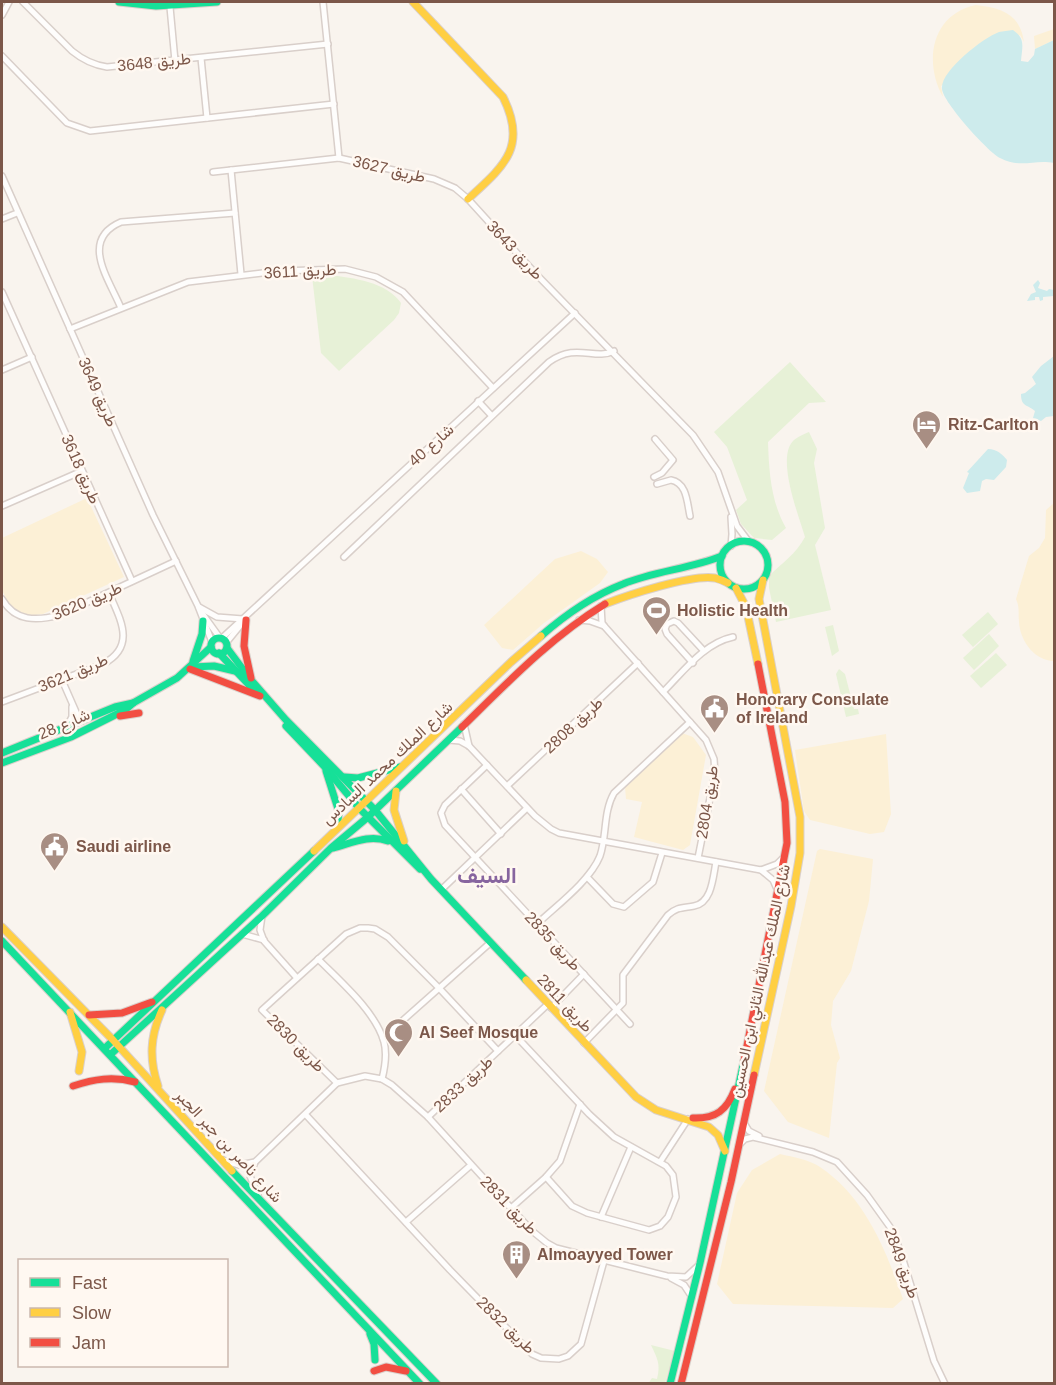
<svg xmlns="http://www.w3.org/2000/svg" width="1056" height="1385" font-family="Arial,Vazirmatn,sans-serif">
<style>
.green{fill:#e7f1d7}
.sand{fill:#fcf0d6}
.water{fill:#cdebec}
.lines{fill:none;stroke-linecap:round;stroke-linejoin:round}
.street-casing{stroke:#d9cfca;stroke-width:8}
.fast-casing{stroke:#dad0cb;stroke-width:9}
.slow-casing{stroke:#dad0cb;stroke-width:9}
.jam-casing{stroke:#dad0cb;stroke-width:9}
.street{stroke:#fefdfc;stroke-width:5}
.fast{stroke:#16e098;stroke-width:7}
.slow{stroke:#ffcf43;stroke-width:7}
.jam{stroke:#f24e42;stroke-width:7}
.labels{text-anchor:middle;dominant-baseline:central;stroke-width:5;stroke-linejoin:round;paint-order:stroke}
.street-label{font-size:16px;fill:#7c5749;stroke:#fff8f1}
.poi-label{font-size:16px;font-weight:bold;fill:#7c5749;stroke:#fff8f1;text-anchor:start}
.district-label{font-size:22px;font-weight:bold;fill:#87659f;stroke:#fff8f1}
</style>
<rect width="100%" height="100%" fill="#f9f4ee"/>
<g class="green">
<path d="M330,275C353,278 387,282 401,303L399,313L394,320L339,371L321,353L312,276Z"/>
<path d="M790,362L826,402L809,403L768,442C769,472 771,502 786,528L772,540L754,538L741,524L736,510L747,500L727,447L714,432Z"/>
<path d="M809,432L817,449L814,463L825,528L815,545L831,610L776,622L769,588V576C782,563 796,554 805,537C799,516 776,459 793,441C797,437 804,434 809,432Z"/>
<polygon points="988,612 998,624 973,647 962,635"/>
<polygon points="833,625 839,651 832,656 825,627"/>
<polygon points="989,634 999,646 974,670 963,658"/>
<polygon points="996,653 1007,665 981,688 970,676"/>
<polygon points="839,669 845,674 854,709 858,709 859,714 846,717 836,674"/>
<path d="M651,1345L675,1351L665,1383L648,1384L652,1378L657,1379C661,1364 657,1358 651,1345Z"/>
</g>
<g class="sand">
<path d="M976,5C1002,8 1020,14 1024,42L1020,35L941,86L943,97C923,61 932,14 976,5Z"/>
<polygon points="1054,29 1054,40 1035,49 1034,36"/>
<polygon points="87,498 124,577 43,614 27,616 10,607 2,590 2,538"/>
<path d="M1054,503V661C1035,661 1020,641 1019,622C1018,613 1020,608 1016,599L1029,556L1039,548L1045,538L1046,510Z"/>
<polygon points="581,551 597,559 608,572 600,583 544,623 513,650 502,648 484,625 555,559"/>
<polygon points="682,733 693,737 706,755 690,845 683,850 634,837 642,802 626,799 625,787"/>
<polygon points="886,734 891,814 884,832 870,834 810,820 804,811 795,750"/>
<polygon points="820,849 873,859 869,901 851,971 833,1001 831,1025 840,1058 837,1063 829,1138 788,1122 764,1091 817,851"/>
<path d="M780,1154C793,1157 810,1160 820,1167C865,1197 886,1250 903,1299L893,1308L733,1304L717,1284L737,1193L752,1170Z"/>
</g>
<g class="water">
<path d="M1013,30C1026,39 1022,47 1021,61L1028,62L1034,55L1035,49L1054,40V163C1034,159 1021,169 1000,158C987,151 943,102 942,89C940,71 983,38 999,32C1003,31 1008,31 1013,30Z"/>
<polygon points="1038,280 1040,283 1038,288 1047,291 1049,289 1054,290 1054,296 1043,297 1043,300 1040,301 1039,297 1035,297 1035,300 1027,301 1031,294 1036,292 1033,285"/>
<path d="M1054,356V416L1046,417L1041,421L1033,418L1035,411C1027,404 1021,407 1021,394L1025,393L1036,384L1032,377L1041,366Z"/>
<path d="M988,449C997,449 1002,454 1007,460L1006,467L994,480L986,479L982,481L980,491L967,493L963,488L969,473L967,472Z"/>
</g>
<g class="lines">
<defs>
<g id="street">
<path d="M23,2L72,51C83,60 93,65 107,67L328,44"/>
<polyline points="323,2 339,158"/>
<polyline points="170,7 175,61"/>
<polyline points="2,15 9,2"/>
<polyline points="2,56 67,123 90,131 334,104"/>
<polyline points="201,58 207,118"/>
<polyline points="231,170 241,274"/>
<polyline points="213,172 339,158 434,179 455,188 468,199 536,274 693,435 718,472 737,526 749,542"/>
<polyline points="2,176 153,515 198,606 212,642"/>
<polyline points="2,219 17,213"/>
<polyline points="2,292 132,581"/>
<path d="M121,308C109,279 79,240 121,222L235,213"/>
<polyline points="70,329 188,282 279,271 345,269 376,277 403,292 493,388"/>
<polyline points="2,370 32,357"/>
<polyline points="478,401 491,415"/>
<polyline points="654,477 662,473 673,460 655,439"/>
<path d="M657,484L671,480C687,483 687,502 690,516"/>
<polyline points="2,506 82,471"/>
<polyline points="731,546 732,534 731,517"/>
<path d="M344,557L549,362C577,342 594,361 614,351"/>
<path d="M2,599C15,622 37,621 60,615L176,561"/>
<polyline points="601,606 602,623 605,627 706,740 714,759 715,773 698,858"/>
<polyline points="199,607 217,617 243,619"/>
<polyline points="202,613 220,638"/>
<polyline points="579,620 590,621 604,626"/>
<polyline points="222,638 575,313"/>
<polyline points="226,643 244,621"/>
<polyline points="693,663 667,634 665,629 667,624 674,621 678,623 704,651"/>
<polyline points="62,680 80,721"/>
<path d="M663,692C683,672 704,643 733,637"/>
<path d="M2,702L103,664C137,646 120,619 109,593"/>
<polyline points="464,724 469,746"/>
<polyline points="67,726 72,717 72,707"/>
<polyline points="449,740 460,741 469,746 535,816 551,829 559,833 761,870 777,864 783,858"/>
<polyline points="487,765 445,805 441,813 445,825 630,1024"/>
<polyline points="507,786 638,663"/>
<polyline points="461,789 501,834"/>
<polyline points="761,870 773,880 777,889"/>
<polyline points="587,877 613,904 624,907 653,882 662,853"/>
<polyline points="441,890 527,808"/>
<polyline points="262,916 260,930 264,941 297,978"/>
<path d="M537,924C556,906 590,881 600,856C607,836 603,812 614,793L690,722"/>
<polyline points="242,934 264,940"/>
<path d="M318,959C340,981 376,1012 384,1042C387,1053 385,1067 382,1079"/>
<polyline points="551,1008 584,974"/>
<polyline points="515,1035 589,1114 614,1137 666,1166 673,1175 676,1197 668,1217 660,1226 649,1230 587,1213 572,1206 546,1177"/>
<polyline points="383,1038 490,943"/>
<path d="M584,1043L623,1003V975L668,915C677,907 682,908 694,906C712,903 713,877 716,862"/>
<polyline points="337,1083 262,1010 346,934 360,928 368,928 375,929 388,937 439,988 498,1051"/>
<polyline points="306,1115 450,1270 532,1354 541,1358 559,1359 568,1356 581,1344 604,1261"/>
<polyline points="428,1117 547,1005"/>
<polyline points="744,1123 749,1131 759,1136"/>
<polyline points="739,1145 745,1139 753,1137 813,1152 837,1162 867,1195 890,1227 900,1250 934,1361 945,1384"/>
<polyline points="223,1160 239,1165 255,1162 337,1083 365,1076 382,1079 392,1085 428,1117 531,1230 547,1243 556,1248 667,1276 686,1277 699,1265"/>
<polyline points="255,1162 250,1176 258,1195"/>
<polyline points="660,1162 688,1119"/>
<polyline points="511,1208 546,1177 560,1161 580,1104"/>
<polyline points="601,1217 631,1147"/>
<polyline points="406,1222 471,1165"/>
<polyline points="671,1278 684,1285 692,1297"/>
</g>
<g id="fast">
<polyline points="119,2 156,6 217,2"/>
<circle cx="744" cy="565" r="24"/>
<path d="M541,636C565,615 592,596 623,584C654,571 690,569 722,556"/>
<circle cx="219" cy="646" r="8"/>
<polyline points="227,648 251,680 286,720 375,810 431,879 526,980"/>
<polyline points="219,653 253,689"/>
<polyline points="193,661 202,634 203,621"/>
<polyline points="193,667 214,666 235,671"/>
<polyline points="286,726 324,766 359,808 420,869"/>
<polyline points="2,753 115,707 133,703"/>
<polyline points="2,763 71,737 125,710 133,703 177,678 211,647"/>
<polyline points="326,771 339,812 337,827"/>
<polyline points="344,777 358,778 400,767"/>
<path d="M333,848C352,843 369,834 388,841"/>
<polyline points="2,941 420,1384"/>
<polyline points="105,1048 314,851"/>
<polyline points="111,1054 262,916 331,848 368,817 462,727"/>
<polyline points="232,1171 437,1384"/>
<polyline points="370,1334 374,1344 375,1360"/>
<polyline points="670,1384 700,1263 744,1061"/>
</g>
<g id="slow">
<path d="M413,2L503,97C528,147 504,166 468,199"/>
<polyline points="736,588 746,607 758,664"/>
<path d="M605,604C628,595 692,574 715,578C719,579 724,581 728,583"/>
<polyline points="396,791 394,810 404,841"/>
<polyline points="314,851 511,662 541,636"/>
<polyline points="2,927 113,1040 232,1171"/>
<polyline points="526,980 636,1097 656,1110 709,1127 718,1135 725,1151"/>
<polyline points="70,1012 82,1052 79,1071"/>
<polyline points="754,1075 791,906 800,853 800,817 759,599 763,580"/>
<path d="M158,1086C149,1059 150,1036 162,1010"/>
</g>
<g id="jam">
<polyline points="246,620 244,646 251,678"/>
<polyline points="190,669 260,696"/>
<polyline points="120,716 139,713"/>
<path d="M462,727C507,683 551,637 605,604"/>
<polyline points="89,1015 122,1013 152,1002"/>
<polyline points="744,1061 787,843 785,802 758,664"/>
<path d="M73,1086C94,1079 113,1076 135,1082"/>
<path d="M693,1118C716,1119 727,1110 735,1089"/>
<polyline points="374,1371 386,1367 406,1371"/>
<polyline points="681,1384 731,1182 754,1075"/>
</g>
</defs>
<use href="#street" class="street-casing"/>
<use href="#fast" class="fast-casing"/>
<use href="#slow" class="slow-casing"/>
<use href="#jam" class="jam-casing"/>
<use href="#street" class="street"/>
<use href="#fast" class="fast"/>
<use href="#slow" class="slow"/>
<use href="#jam" class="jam"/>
</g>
<defs>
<symbol id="hotel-pin" viewBox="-11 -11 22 30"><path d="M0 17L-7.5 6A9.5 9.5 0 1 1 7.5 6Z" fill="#a88e83" stroke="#fff8f1"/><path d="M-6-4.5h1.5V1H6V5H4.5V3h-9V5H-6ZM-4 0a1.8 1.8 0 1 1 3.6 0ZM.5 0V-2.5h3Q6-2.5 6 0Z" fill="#fff"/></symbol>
<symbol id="stadium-pin" viewBox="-11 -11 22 30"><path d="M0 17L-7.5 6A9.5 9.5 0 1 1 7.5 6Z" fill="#a88e83" stroke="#fff8f1"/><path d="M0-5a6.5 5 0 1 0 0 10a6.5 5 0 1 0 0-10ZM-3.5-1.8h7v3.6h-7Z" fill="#fff"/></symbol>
<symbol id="civic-pin" viewBox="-11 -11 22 30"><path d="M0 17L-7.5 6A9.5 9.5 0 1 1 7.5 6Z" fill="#a88e83" stroke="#fff8f1"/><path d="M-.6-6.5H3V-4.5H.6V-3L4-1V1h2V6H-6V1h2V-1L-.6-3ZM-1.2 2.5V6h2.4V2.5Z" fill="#fff"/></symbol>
<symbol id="mosque-pin" viewBox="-11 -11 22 30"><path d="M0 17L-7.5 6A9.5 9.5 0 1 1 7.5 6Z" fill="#a88e83" stroke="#fff8f1"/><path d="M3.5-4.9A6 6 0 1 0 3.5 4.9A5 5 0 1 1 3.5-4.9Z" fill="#fff"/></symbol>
<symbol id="building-pin" viewBox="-11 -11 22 30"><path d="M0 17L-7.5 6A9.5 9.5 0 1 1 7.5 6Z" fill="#a88e83" stroke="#fff8f1"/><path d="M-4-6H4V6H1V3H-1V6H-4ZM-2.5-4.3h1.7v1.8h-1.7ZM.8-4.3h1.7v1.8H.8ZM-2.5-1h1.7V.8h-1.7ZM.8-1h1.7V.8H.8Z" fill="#fff"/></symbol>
</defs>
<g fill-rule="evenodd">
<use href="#hotel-pin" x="910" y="408" width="33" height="45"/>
<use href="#stadium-pin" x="640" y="594" width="33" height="45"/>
<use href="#civic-pin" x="698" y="692" width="33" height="45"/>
<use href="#civic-pin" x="38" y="830" width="33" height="45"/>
<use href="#mosque-pin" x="382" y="1016" width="33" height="45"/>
<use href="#building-pin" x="500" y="1238" width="33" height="45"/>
</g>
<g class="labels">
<g class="street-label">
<text transform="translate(154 62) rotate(-6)">طريق 3648</text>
<text transform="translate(389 169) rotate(13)">طريق 3627</text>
<text transform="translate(515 250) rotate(47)">طريق 3643</text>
<text transform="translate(300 271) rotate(-3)">طريق 3611</text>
<text transform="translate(98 392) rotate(66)">طريق 3649</text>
<text transform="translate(431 445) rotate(-42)">شارع 40</text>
<text transform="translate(81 469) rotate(66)">طريق 3618</text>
<text transform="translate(87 601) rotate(-23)">طريق 3620</text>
<text transform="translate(73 673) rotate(-23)">طريق 3621</text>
<text transform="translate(64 724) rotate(-23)">شارع 28</text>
<text transform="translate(573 725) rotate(-43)">طريق 2808</text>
<text transform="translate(387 763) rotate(-43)">شارع الملك محمد السادس</text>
<text transform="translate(707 802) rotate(-81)">طريق 2804</text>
<text transform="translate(553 941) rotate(47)">طريق 2835</text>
<text transform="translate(760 981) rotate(-78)">شارع الملك عبدالله الثاني ابن الحسين</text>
<text transform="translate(565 1003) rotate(47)">طريق 2811</text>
<text transform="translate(296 1043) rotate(45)">طريق 2830</text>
<text transform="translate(463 1084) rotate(-43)">طريق 2833</text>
<text transform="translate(229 1146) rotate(47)">شارع ناصر بن جبر الجبر</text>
<text transform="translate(509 1205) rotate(46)">طريق 2831</text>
<text transform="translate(902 1263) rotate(70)">طريق 2849</text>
<text transform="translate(506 1325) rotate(44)">طريق 2832</text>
</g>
<g class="poi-label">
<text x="948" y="424">Ritz-Carlton</text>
<text x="677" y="610">Holistic Health</text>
<text x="736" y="699">Honorary Consulate<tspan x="736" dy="18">of Ireland</tspan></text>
<text x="76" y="846">Saudi airline</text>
<text x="419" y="1032">Al Seef Mosque</text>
<text x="537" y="1254">Almoayyed Tower</text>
</g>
<g class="district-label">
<text x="487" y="875">السيف</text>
</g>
</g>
<rect width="1056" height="1385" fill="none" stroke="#7c5749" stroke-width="6"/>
<rect x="18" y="1259" width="210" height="108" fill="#fff8f1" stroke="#cbb8ae" stroke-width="1.5"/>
<rect x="30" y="1278" width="30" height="9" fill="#16e098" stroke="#cbb8ae" stroke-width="1.5"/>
<text x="72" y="1289" font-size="18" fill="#7c5749">Fast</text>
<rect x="30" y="1308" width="30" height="9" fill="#ffcf43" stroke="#cbb8ae" stroke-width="1.5"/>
<text x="72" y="1319" font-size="18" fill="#7c5749">Slow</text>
<rect x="30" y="1338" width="30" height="9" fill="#f24e42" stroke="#cbb8ae" stroke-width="1.5"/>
<text x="72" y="1349" font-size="18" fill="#7c5749">Jam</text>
</svg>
